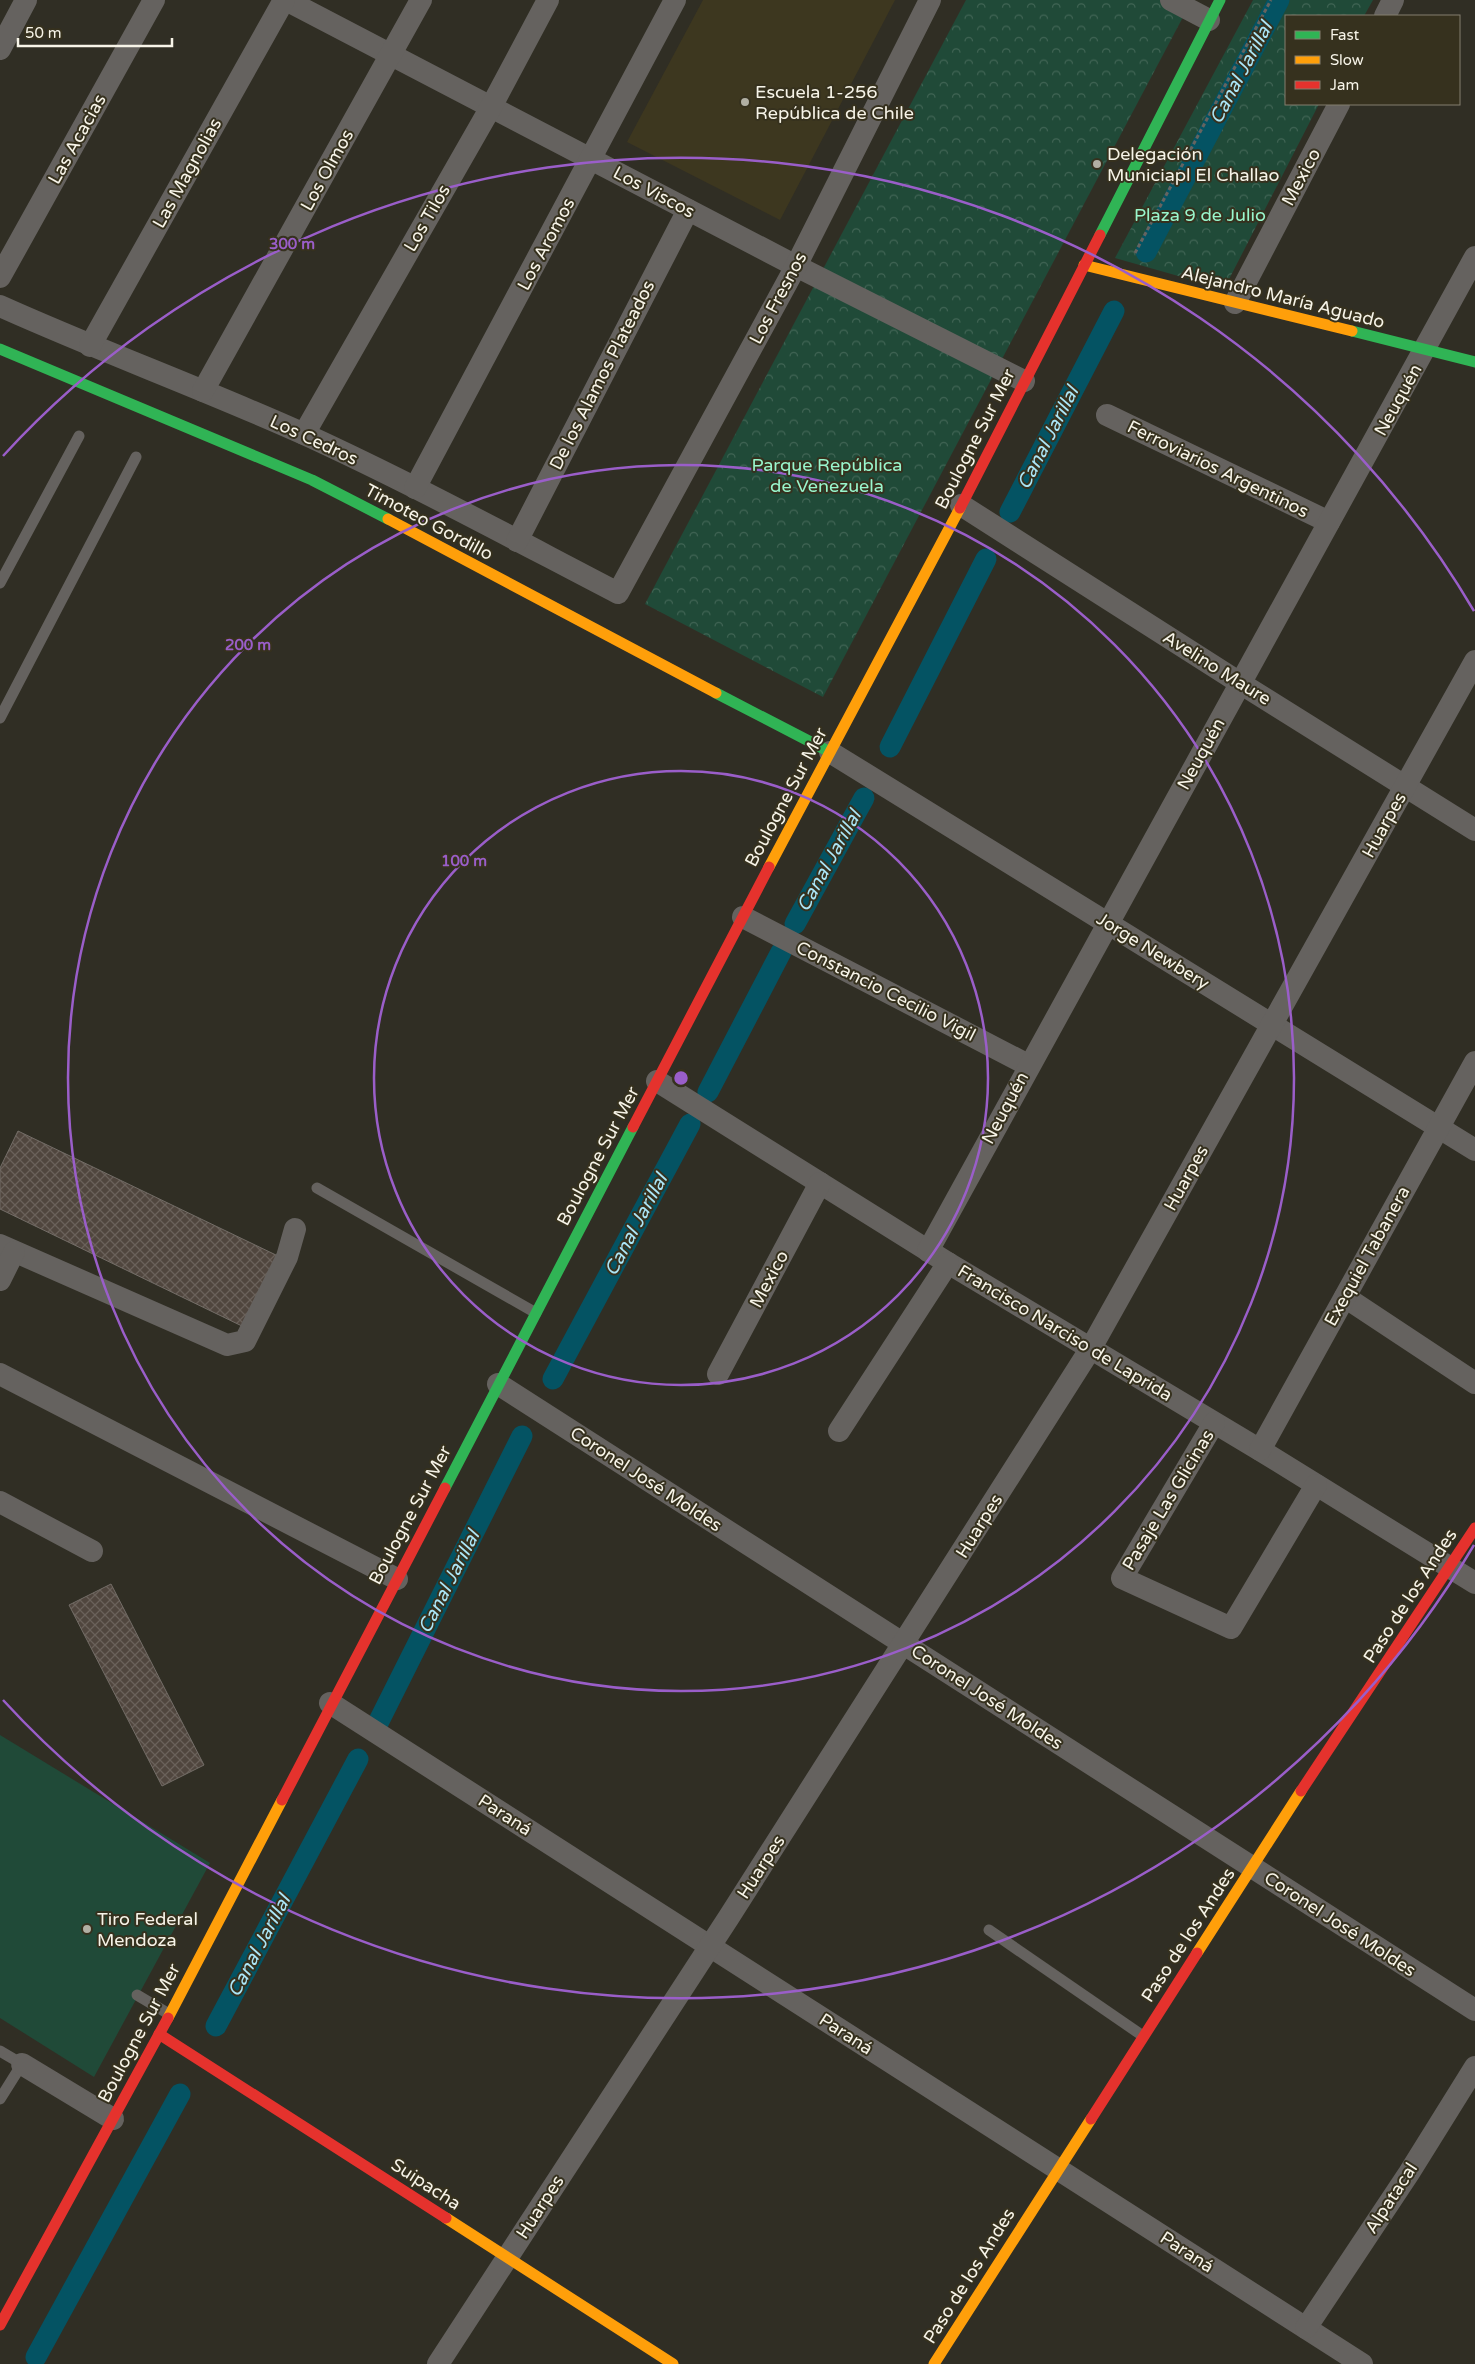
<svg xmlns="http://www.w3.org/2000/svg" width="1475" height="2364" font-family="'Varela Round',sans-serif">
<style>
.built{fill:#3d371f}
.park{fill:url(#park-crowns)}
.garden{fill:#204a38}
.lines{fill:none;stroke-linecap:round;stroke-linejoin:round}
.canal{stroke:#045363;stroke-width:21}
.building{fill:url(#building-cross-hatch);stroke:#736d67}
.path{stroke:#666460;stroke-width:3;stroke-dasharray:4 2.5;stroke-linecap:butt}
.lane{stroke:#65625f;stroke-width:11}
.street{stroke:#65625f;stroke-width:22}
.fast{stroke:#30b455;stroke-width:11}
.slow{stroke:#ff9f0a;stroke-width:11}
.jam{stroke:#e5322d;stroke-width:11}
.ring{fill:none;stroke:#9a5ec9;stroke-width:2.5}
.poi-dot{fill:#b1afa3;stroke:#36311e;stroke-width:2}
.labels{text-anchor:middle;dominant-baseline:central;stroke-width:4;stroke-linejoin:round;paint-order:stroke}
.poi-label{font-size:18px;fill:#f7f4e8;stroke:#36311e;text-anchor:start}
.street-label{font-size:18px;fill:#f7f4e8;stroke:#36311e}
.park-label{font-size:18px;fill:#99f6cd;stroke:#36311e}
.water-label{font-size:19px;font-style:italic;fill:#abe6f7;stroke:#36311e}
.centre{fill:#9a5ec9;stroke:#36311e;stroke-width:2.5}
.ring-label{font-size:15px;text-anchor:middle;font-weight:bold;fill:#9a5ec9;stroke:#36311e;stroke-width:4;stroke-linejoin:round;paint-order:stroke}
</style>
<defs>
<pattern id="park-crowns" width="20" height="18" patternUnits="userSpaceOnUse" patternTransform="scale(1.25)"><rect width="20" height="18" fill="#204a38"/><path d="M2 6a3 3 0 1 1 6 0M12 15a3 3 0 1 1 6 0" fill="none" stroke="#416555"/></pattern>
<pattern id="building-cross-hatch" width="8" height="8" patternUnits="userSpaceOnUse" patternTransform="scale(1.25)"><rect width="8" height="8" fill="#50463e"/><path d="M0 0l8 8M0 8l8-8" fill="none" stroke="#6a615a"/></pattern>
</defs>
<rect width="100%" height="100%" fill="#302e24"/>
<polygon class="built" points="703,0 895,0 780,220 627,142"/>
<g class="park">
<polygon points="966,0 1192,0 823,697 645,604"/>
<polygon points="1253,0 1373,0 1364,16 1286,16 1286,104 1319,104 1224,289 1115,258"/>
</g>
<polygon class="garden" points="0,1735 210,1863 94,2077 0,2018"/>
<g class="lines">
<g class="canal">
<polyline points="1146,252 1279,0"/>
<polyline points="1010,512 1114,311"/>
<polyline points="890,747 986,559"/>
<polyline points="795,924 864,798"/>
<polyline points="708,1092 781,952"/>
<polyline points="553,1379 690,1124"/>
<polyline points="375,1729 522,1436"/>
<polyline points="216,2026 358,1759"/>
<polyline points="36,2357 180,2094"/>
</g>
</g>
<g class="building">
<polygon points="18,1131 278,1256 244,1327 0,1209 0,1168"/>
<polygon points="111,1584 204,1765 162,1786 69,1605"/>
</g>
<g class="lines">
<polyline class="path" points="1135,253 1271,0"/>
<g class="lane">
<polyline points="0,583 79,436"/>
<polyline points="0,718 136,457"/>
<polyline points="317,1188 536,1313"/>
<polyline points="989,1930 1143,2036"/>
<polyline points="137,1995 169,2014"/>
<polyline points="0,2051 22,2064 0,2099"/>
</g>
<g class="street">
<polyline points="286,0 796,266 1024,381"/>
<polyline points="1171,0 1209,20"/>
<polyline points="1385,16 1393,0"/>
<polyline points="0,49 26,0"/>
<polyline points="0,277 154,0"/>
<polyline points="1235,303 1339,104"/>
<path d="M0,306C100,351 204,389 304,434C411,483 514,539 618,593L796,266L930,0"/>
<polyline points="90,346 284,0"/>
<polyline points="203,391 421,0"/>
<polyline points="1107,415 1329,522"/>
<polyline points="304,434 491,107 548,0"/>
<polyline points="415,488 675,0"/>
<polyline points="961,505 1240,683 1475,830"/>
<polyline points="517,541 688,210"/>
<polyline points="830,752 1475,1150"/>
<polyline points="743,917 1028,1065"/>
<polyline points="657,1081 948,1263 1260,1450 1475,1583"/>
<polyline points="0,1245 227,1345 245,1341 287,1257 295,1229"/>
<polyline points="928,1251 1475,257"/>
<polyline points="0,1280 14,1252"/>
<polyline points="1345,1297 1475,1383"/>
<polyline points="0,1374 397,1579"/>
<polyline points="718,1374 820,1183"/>
<polyline points="498,1384 1475,2010"/>
<polyline points="1214,1423 1122,1578 1231,1628 1316,1485"/>
<polyline points="839,1431 948,1263"/>
<polyline points="1260,1450 1475,1062"/>
<polyline points="0,1502 92,1551"/>
<polyline points="330,1703 1362,2364"/>
<polyline points="22,2064 113,2119"/>
<polyline points="1306,2328 1409,2173 1475,2067"/>
<polyline points="438,2364 729,1917 1091,1348 1475,661"/>
</g>
<g class="fast">
<polyline points="1100,235 1220,0"/>
<polyline points="1352,331 1475,362"/>
<polyline points="0,349 312,480 388,519"/>
<polyline points="716,693 830,752"/>
<polyline points="445,1488 633,1127"/>
</g>
<g class="slow">
<polyline points="1084,265 1352,331"/>
<polyline points="388,519 716,693"/>
<polyline points="769,867 960,508"/>
<polyline points="1197,1953 1301,1791"/>
<polyline points="168,2018 282,1800"/>
<polyline points="446,2218 673,2364"/>
<polyline points="934,2364 1091,2119"/>
</g>
<g class="jam">
<polyline points="960,508 1100,235"/>
<polyline points="633,1127 769,867"/>
<polyline points="1301,1791 1475,1528"/>
<polyline points="282,1800 445,1488"/>
<polyline points="159,2034 446,2218"/>
<polyline points="1091,2119 1197,1953"/>
<polyline points="0,2325 168,2018"/>
</g>
</g>
<g class="ring">
<circle cx="681" cy="1078" r="307"/>
<circle cx="681" cy="1078" r="613"/>
<path d="M1474 1545A920 920 0 0 1 3 1700M3 456A920 920 0 0 1 1474 611"/>
</g>
<g class="poi-dot">
<circle cx="745" cy="102" r="5"/>
<circle cx="1097" cy="164" r="5"/>
<circle cx="87" cy="1929" r="5"/>
</g>
<g class="labels">
<g class="poi-label">
<text x="755" y="92">Escuela 1-256<tspan x="755" dy="21">República de Chile</tspan></text>
<text x="1107" y="154">Delegación<tspan x="1107" dy="21">Municiapl El Challao</tspan></text>
<text x="97" y="1919">Tiro Federal<tspan x="97" dy="21">Mendoza</tspan></text>
</g>
<g class="street-label">
<text transform="translate(77 139) rotate(-61)">Las Acacias</text>
<text transform="translate(327 170) rotate(-61)">Los Olmos</text>
<text transform="translate(187 173) rotate(-61)">Las Magnolias</text>
<text transform="translate(1301 177) rotate(-62)">Mexico</text>
<text transform="translate(654 192) rotate(28)">Los Viscos</text>
<text transform="translate(427 218) rotate(-60)">Los Tilos</text>
<text transform="translate(546 244) rotate(-62)">Los Aromos</text>
<text transform="translate(1283 297) rotate(14)">Alejandro María Aguado</text>
<text transform="translate(778 298) rotate(-62)">Los Fresnos</text>
<text transform="translate(602 375) rotate(-63)">De los Alamos Plateados</text>
<text transform="translate(1398 400) rotate(-61)">Neuquén</text>
<text transform="translate(975 439) rotate(-63)">Boulogne Sur Mer</text>
<text transform="translate(314 440) rotate(25)">Los Cedros</text>
<text transform="translate(1218 469) rotate(26)">Ferroviarios Argentinos</text>
<text transform="translate(429 522) rotate(28)">Timoteo Gordillo</text>
<text transform="translate(1217 668) rotate(32)">Avelino Maure</text>
<text transform="translate(1201 754) rotate(-61)">Neuquén</text>
<text transform="translate(786 797) rotate(-62)">Boulogne Sur Mer</text>
<text transform="translate(1384 825) rotate(-61)">Huarpes</text>
<text transform="translate(1153 951) rotate(32)">Jorge Newbery</text>
<text transform="translate(886 991) rotate(27)">Constancio Cecilio Vigil</text>
<text transform="translate(1005 1108) rotate(-62)">Neuquén</text>
<text transform="translate(598 1156) rotate(-62)">Boulogne Sur Mer</text>
<text transform="translate(1186 1178) rotate(-61)">Huarpes</text>
<text transform="translate(1367 1256) rotate(-61)">Exequiel Tabanera</text>
<text transform="translate(769 1279) rotate(-62)">Mexico</text>
<text transform="translate(1065 1333) rotate(31)">Francisco Narciso de Laprida</text>
<text transform="translate(646 1479) rotate(33)">Coronel José Moldes</text>
<text transform="translate(1168 1500) rotate(-59)">Pasaje Las Glicinas</text>
<text transform="translate(410 1515) rotate(-62)">Boulogne Sur Mer</text>
<text transform="translate(979 1526) rotate(-58)">Huarpes</text>
<text transform="translate(1410 1596) rotate(-57)">Paso de los Andes</text>
<text transform="translate(987 1697) rotate(33)">Coronel José Moldes</text>
<text transform="translate(505 1815) rotate(33)">Paraná</text>
<text transform="translate(761 1867) rotate(-57)">Huarpes</text>
<text transform="translate(1340 1924) rotate(33)">Coronel José Moldes</text>
<text transform="translate(1188 1935) rotate(-57)">Paso de los Andes</text>
<text transform="translate(139 2033) rotate(-62)">Boulogne Sur Mer</text>
<text transform="translate(846 2034) rotate(33)">Paraná</text>
<text transform="translate(426 2184) rotate(33)">Suipacha</text>
<text transform="translate(1391 2198) rotate(-57)">Alpatacal</text>
<text transform="translate(540 2207) rotate(-57)">Huarpes</text>
<text transform="translate(1187 2252) rotate(33)">Paraná</text>
<text transform="translate(969 2276) rotate(-58)">Paso de los Andes</text>
</g>
<g class="park-label">
<text x="1200" y="215">Plaza 9 de Julio</text>
<text x="827" y="465">Parque República<tspan x="827" dy="21">de Venezuela</tspan></text>
</g>
<g class="water-label">
<text transform="translate(1241 73) rotate(-62)">Canal Jarillal</text>
<text transform="translate(1048 438) rotate(-63)">Canal Jarillal</text>
<text transform="translate(829 861) rotate(-61)">Canal Jarillal</text>
<text transform="translate(636 1225) rotate(-62)">Canal Jarillal</text>
<text transform="translate(449 1582) rotate(-63)">Canal Jarillal</text>
<text transform="translate(259 1946) rotate(-62)">Canal Jarillal</text>
</g>
</g>
<circle cx="681" cy="1078" r="8" class="centre"/>
<g class="ring-label">
<text x="292" y="249">300 m</text>
<text x="248" y="650">200 m</text>
<text x="464" y="866">100 m</text>
</g>
<rect x="1285" y="15" width="175" height="90" fill="#36311e" stroke="#837f6f"/>
<rect x="1295" y="31" width="25" height="8" fill="#30b455" stroke="#837f6f"/>
<text x="1330" y="40" font-size="15" fill="#f7f4e8">Fast</text>
<rect x="1295" y="56" width="25" height="8" fill="#ff9f0a" stroke="#837f6f"/>
<text x="1330" y="65" font-size="15" fill="#f7f4e8">Slow</text>
<rect x="1295" y="81" width="25" height="8" fill="#e5322d" stroke="#837f6f"/>
<text x="1330" y="90" font-size="15" fill="#f7f4e8">Jam</text>
<path d="M18 38v8h154v-8" fill="none" stroke="#f7f4e8" stroke-width="2.5"/>
<text x="25" y="38" font-size="15" fill="#f7f4e8" stroke="#36311e" stroke-width="4" paint-order="stroke">50 m</text>
</svg>
